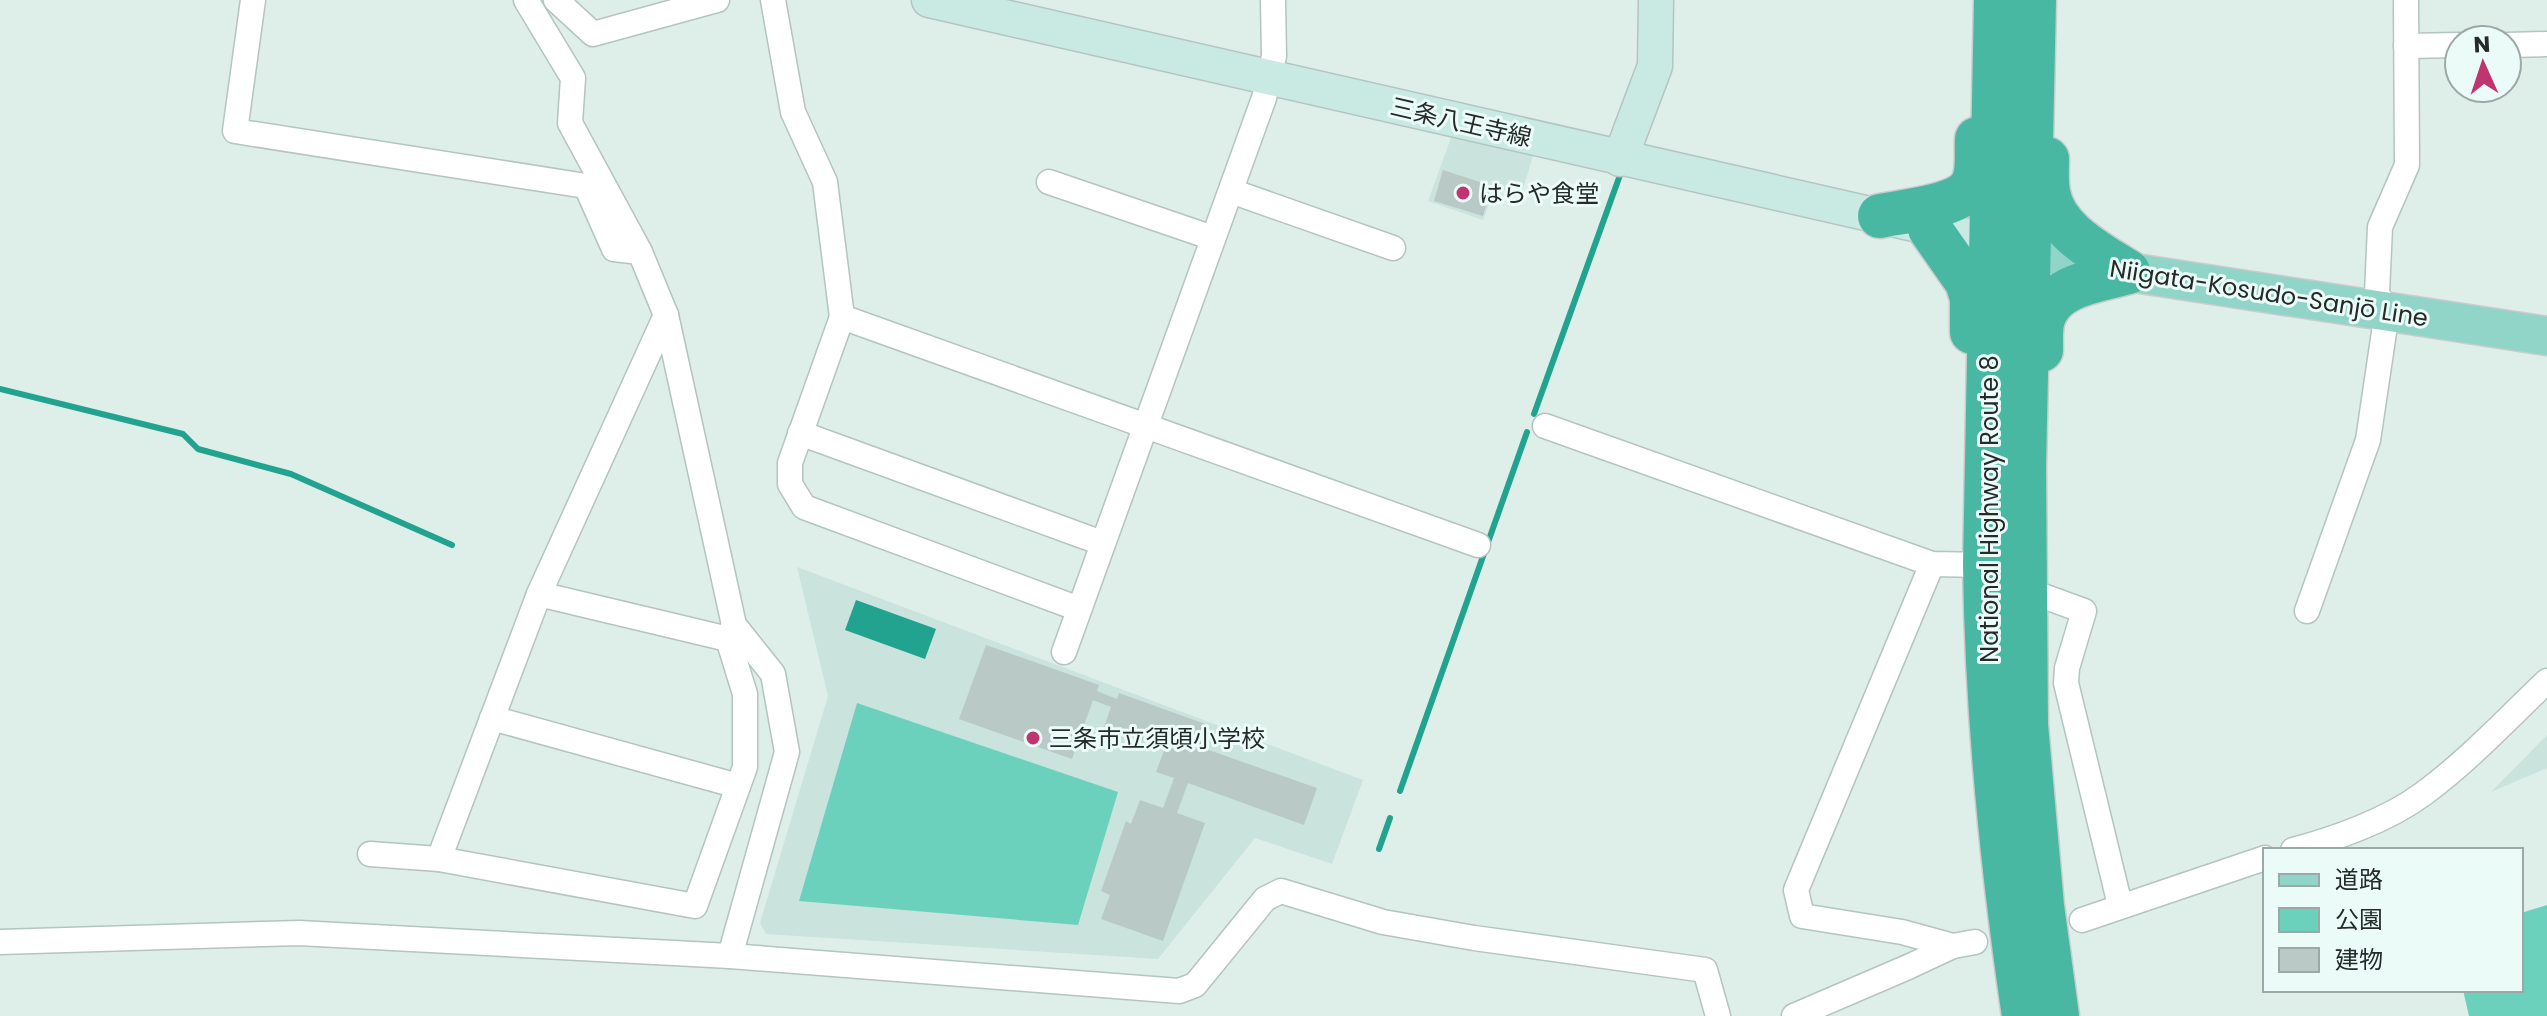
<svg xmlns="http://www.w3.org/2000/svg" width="2547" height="1016" font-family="Poppins,'Noto Sans JP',sans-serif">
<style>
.built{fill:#cae3dc}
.green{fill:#6bd1bc}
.water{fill:#21a38f}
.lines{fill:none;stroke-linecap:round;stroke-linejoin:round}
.stream{stroke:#21a38f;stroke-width:6}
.building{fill:#b9c9c5}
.street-casing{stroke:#b4c4c0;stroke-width:27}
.secondary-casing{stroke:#b4c4c0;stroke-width:37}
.primary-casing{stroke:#cbcccc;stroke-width:41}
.highway-casing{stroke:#cbcccc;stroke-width:47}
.street{stroke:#fff;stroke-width:24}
.secondary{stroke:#c8eae3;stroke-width:34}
.primary{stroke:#91d4c8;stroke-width:38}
.highway{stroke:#48b8a3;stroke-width:44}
.poi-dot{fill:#bf3570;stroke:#ebfcf8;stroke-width:3}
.labels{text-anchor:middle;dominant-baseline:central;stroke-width:6;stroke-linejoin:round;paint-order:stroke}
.street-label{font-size:24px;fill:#252b29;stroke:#ebfcf8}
.poi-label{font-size:24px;fill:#252b29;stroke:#ebfcf8;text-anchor:start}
</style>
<rect width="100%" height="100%" fill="#deefea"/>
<g class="built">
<polygon points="1452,135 1534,153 1521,195 1495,188 1483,220 1428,201"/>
<polygon points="797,567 1363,780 1332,864 1255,838 1158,959 766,934 760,923 828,696"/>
<polygon points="2547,735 2547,768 2491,792"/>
</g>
<g class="green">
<polygon points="857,703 1118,792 1078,925 799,901"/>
<polygon points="2547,905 2547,1016 2469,1016 2463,990 2521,990 2521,913"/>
</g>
<polygon class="water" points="856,600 936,629 925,659 845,630"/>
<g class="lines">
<g class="stream">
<polyline points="0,389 183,434 198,449 291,474 452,545"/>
<polyline points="1534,414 1620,175"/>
<polyline points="1400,791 1527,432"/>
<polyline points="1379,849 1390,818"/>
</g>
</g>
<g class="building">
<polygon points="1443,170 1492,186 1483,216 1434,201"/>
<polygon points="986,645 1099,685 1097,691 1117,699 1119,693 1208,725 1200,747 1317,788 1304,825 1188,783 1177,813 1205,823 1163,941 1101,919 1110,895 1101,891 1126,821 1131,824 1140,800 1163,808 1174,778 1156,772 1165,748 1104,727 1111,707 1093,700 1072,759 959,719"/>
</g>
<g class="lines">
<defs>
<g id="street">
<polyline points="253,0 235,131 586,186 614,249 640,252"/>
<polyline points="526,0 573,78 570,123 640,252 666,315 734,625 773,674 787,752 730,956"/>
<polyline points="556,0 593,34 717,0"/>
<polyline points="773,0 793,112 825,182 842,317 1478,545"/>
<polyline points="2507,45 2547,44"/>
<polyline points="2406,46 2459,45"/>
<polyline points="1049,182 1213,238"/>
<polyline points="1231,191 1393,248"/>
<polyline points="842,317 790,463 790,484 804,507 1079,609"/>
<polyline points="1545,426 1932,564 1985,565"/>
<polyline points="800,433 1102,543"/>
<polyline points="1932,564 1796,890 1802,916 1902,932 1953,946"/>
<polyline points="2024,589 2084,611 2067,668 2066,683 2120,905"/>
<polyline points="539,594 728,639"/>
<polyline points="2307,611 2368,440 2387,312 2377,293 2380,227 2407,165 2406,0"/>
<polyline points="1064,652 1264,98 1274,56 1273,0"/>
<polyline points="492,718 738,786"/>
<path d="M2293,850C2335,839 2388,820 2423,794C2468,761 2507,719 2547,681"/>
<polyline points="370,854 439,859 695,906 745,767 745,694 728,639 734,625"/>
<polyline points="439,859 539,594 666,315"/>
<polyline points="2082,920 2265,858"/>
<polyline points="0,942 299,933 730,956 1179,991 1195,985 1265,899 1281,891 1383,922 1474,938 1705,970 1718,1016"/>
<polyline points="1794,1016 1908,967 1953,946 1975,942"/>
</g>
<g id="secondary">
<polyline points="929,0 1993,242"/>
<polyline points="1620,159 1655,66 1656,0"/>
</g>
<polyline id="primary" points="2002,244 2128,272 2547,336"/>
<g id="highway">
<path d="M1996,0L1985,565C1987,716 2002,867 2024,1016"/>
<polyline points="2034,0 2024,467 2026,725 2042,906 2057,1016"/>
<path d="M2047,159C2047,170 2046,181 2048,192C2054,231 2099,253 2128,272"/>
<path d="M1880,216C1904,211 1962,207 1973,183C1979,170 1976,153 1977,139"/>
<polyline points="1930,229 1967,282 1972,298 1972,332"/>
<path d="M2041,350C2041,340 2040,329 2043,319C2053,284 2099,281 2128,272"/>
</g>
</defs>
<use href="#street" class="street-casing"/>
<use href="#secondary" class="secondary-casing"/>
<use href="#primary" class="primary-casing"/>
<use href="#highway" class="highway-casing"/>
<use href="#street" class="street"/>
<use href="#secondary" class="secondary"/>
<use href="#primary" class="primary"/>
<use href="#highway" class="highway"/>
</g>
<g class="poi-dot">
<circle cx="1463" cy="193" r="8"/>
<circle cx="1033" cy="738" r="8"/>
</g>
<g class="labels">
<g class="street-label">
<text transform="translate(1461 122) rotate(13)">三条八王寺線</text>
<text transform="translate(2269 293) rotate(9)">Niigata-Kosudo-Sanjō Line</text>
<text transform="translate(1989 509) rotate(-90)">National Highway Route 8</text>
</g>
<g class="poi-label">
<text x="1479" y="193">はらや食堂</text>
<text x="1049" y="738">三条市立須頃小学校</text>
</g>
</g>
<rect x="2263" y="848" width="260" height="144" fill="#ebfcf8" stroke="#9ca8a5" stroke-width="2"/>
<rect x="2279" y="874" width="40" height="12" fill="#91d4c8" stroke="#9ca8a5" stroke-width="2"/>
<text x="2335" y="888" font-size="24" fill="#252b29">道路</text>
<rect x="2279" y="908" width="40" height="24" fill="#6bd1bc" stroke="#9ca8a5" stroke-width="2"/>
<text x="2335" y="928" font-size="24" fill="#252b29">公園</text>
<rect x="2279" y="948" width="40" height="24" fill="#b9c9c5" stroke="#9ca8a5" stroke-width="2"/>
<text x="2335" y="968" font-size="24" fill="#252b29">建物</text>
<g transform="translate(2483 64) rotate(357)"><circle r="38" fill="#ebfcf8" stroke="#9ca8a5" stroke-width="2"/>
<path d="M0-6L14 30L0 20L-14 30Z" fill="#bf3570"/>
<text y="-12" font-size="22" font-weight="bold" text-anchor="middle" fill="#252b29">N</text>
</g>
</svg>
